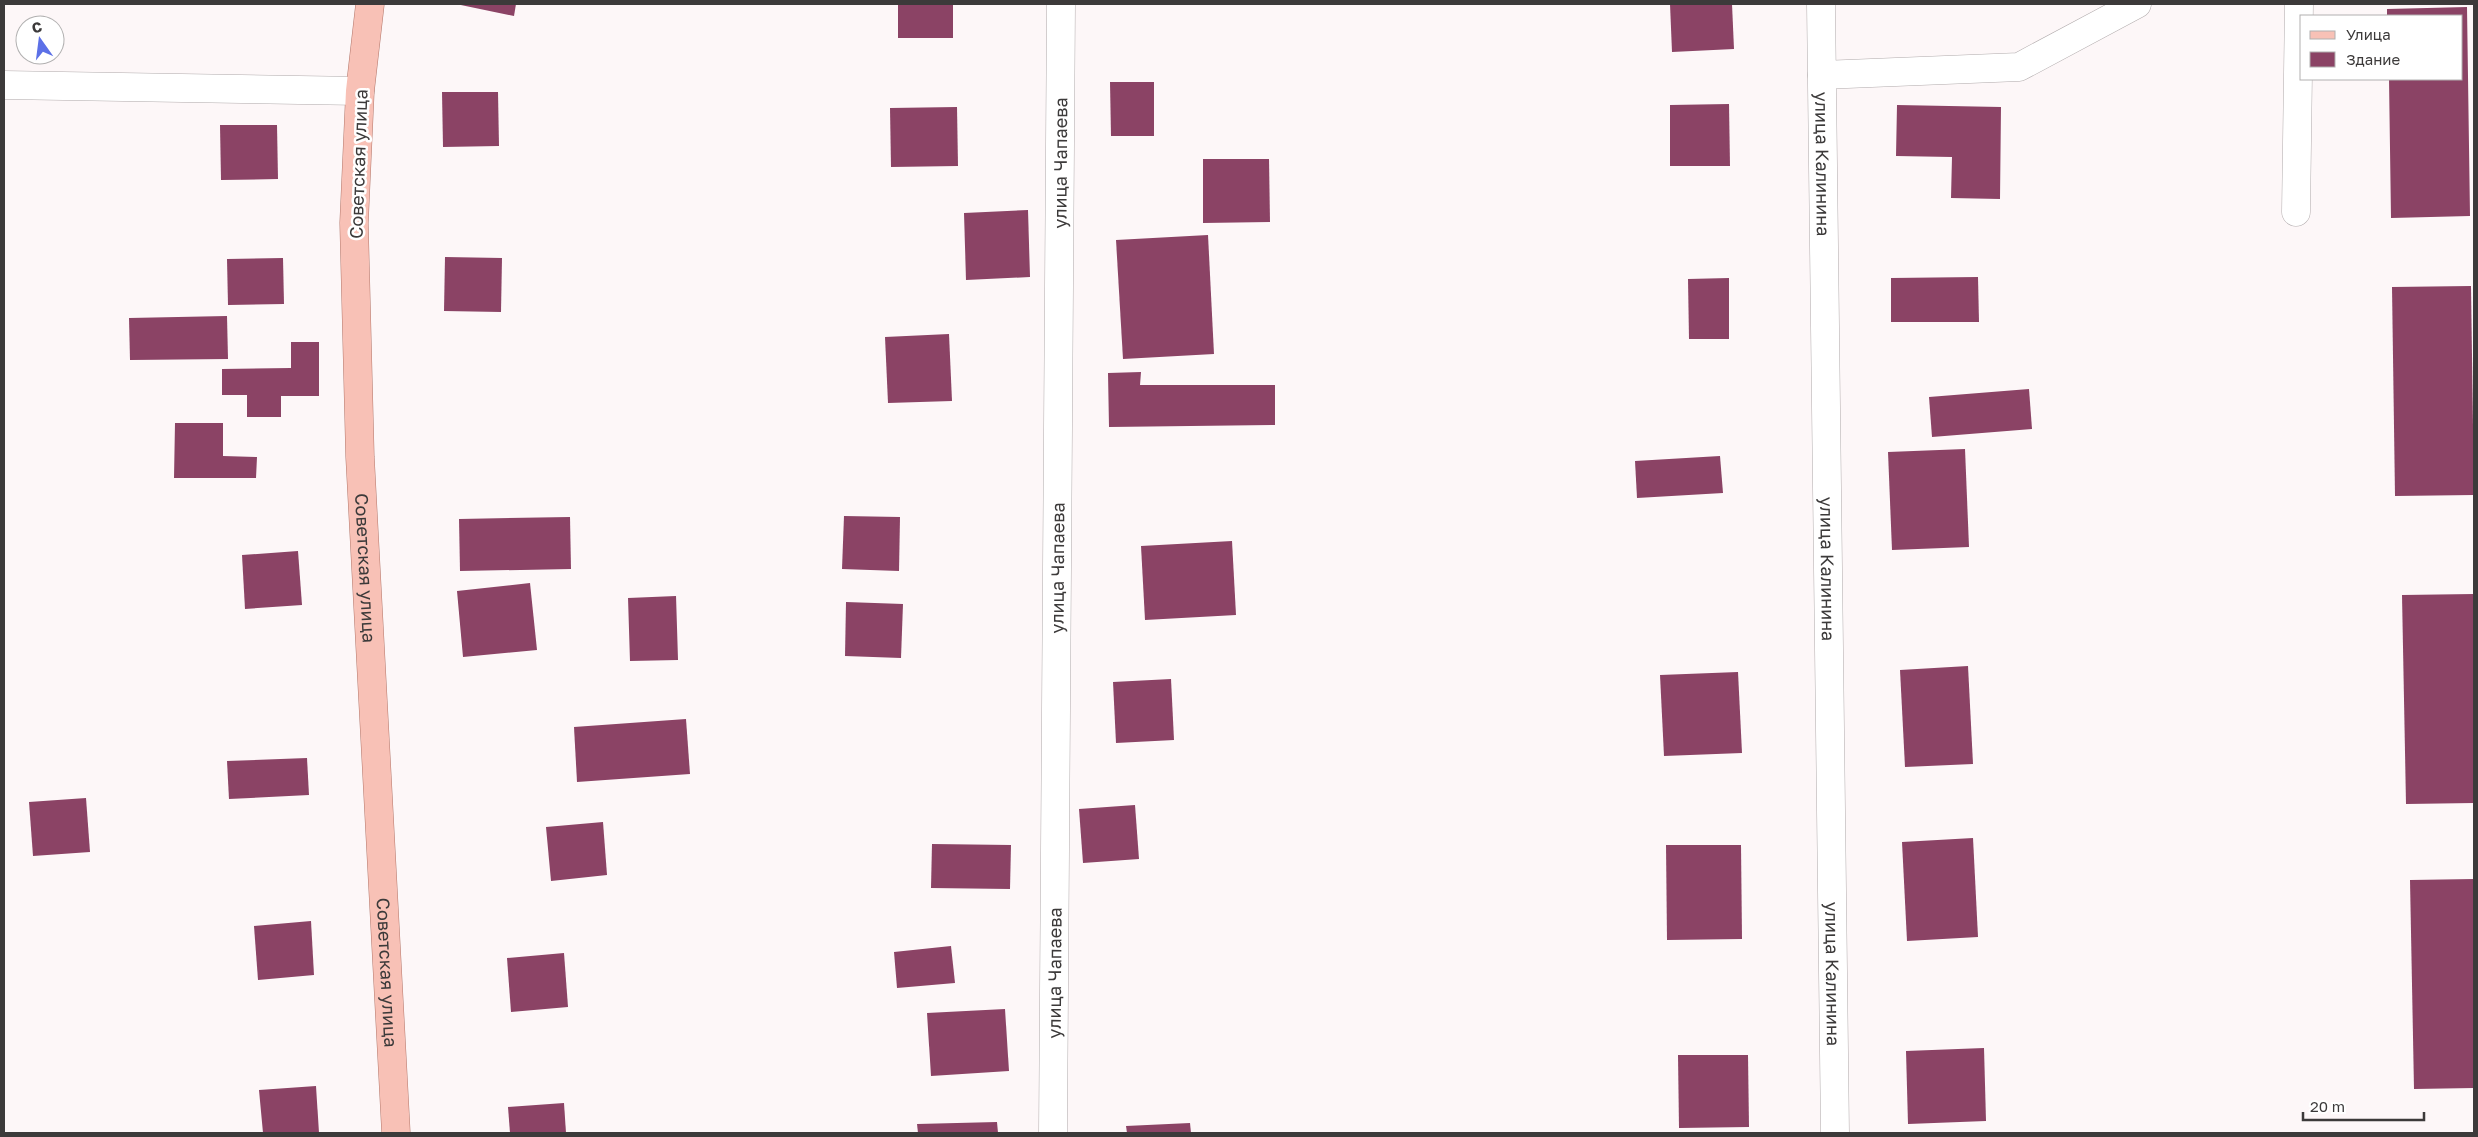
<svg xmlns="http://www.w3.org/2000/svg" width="2478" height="1137" font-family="'Golos Text',sans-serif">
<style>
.building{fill:#8b4365}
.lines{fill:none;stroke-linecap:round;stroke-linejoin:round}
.minor-casing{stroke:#b1abac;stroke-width:29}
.major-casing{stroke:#b3776b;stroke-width:29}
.minor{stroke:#fff;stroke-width:28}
.major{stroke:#f8c1b6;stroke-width:28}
.labels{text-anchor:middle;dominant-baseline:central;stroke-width:5;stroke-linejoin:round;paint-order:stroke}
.street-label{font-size:18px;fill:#3c3a3a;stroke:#fff}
</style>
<rect width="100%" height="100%" fill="#fdf7f8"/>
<g class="building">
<polygon points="456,4 516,4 514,16"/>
<rect x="898" y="4" width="55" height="34"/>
<polygon points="1670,4 1732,4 1734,49 1672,52"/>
<polygon points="2467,7 2470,216 2391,218 2389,79 2462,79 2462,16 2387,16 2387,9"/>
<polygon points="1110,82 1154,82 1154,136 1111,136"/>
<polygon points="442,92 498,92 499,146 443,147"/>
<polygon points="1729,104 1730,166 1670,166 1670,105"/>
<polygon points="1897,105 2001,107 2000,199 1951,198 1952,157 1896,156"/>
<polygon points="957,107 958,166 891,167 890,108"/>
<polygon points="220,125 277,125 278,179 221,180"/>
<polygon points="1203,159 1269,159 1270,222 1203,223"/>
<polygon points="1028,210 1030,277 966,280 964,213"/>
<polygon points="1208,235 1214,354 1123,359 1116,240"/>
<polygon points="445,257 502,258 501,312 444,311"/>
<polygon points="283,258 284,304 228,305 227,259"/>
<polygon points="1978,277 1979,322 1891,322 1891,278"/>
<polygon points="1729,278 1729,339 1689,339 1688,279"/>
<polygon points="2471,286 2474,495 2395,496 2392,287"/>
<polygon points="227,316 228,359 130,360 129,318"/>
<polygon points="949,334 952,401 888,403 885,337"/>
<polygon points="291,342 319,342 319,396 281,396 281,417 247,417 247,395 222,395 222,369 291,368"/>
<polygon points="1141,372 1140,385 1275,385 1275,425 1109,427 1108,373"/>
<polygon points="2029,389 2032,429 1932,437 1929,397"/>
<polygon points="175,423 223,423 223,456 257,457 256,478 174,478"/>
<polygon points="1965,449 1969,547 1892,550 1888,452"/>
<polygon points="1720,456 1723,493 1637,498 1635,461"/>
<polygon points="844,516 900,517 899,571 842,569"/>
<polygon points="570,517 571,569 460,571 459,519"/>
<polygon points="1232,541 1236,615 1145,620 1141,546"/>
<polygon points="298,551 302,605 245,609 242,555"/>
<polygon points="530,583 537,650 463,657 457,591"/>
<polygon points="2474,594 2474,803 2406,804 2402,595"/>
<polygon points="676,596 678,660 630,661 628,598"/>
<polygon points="846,602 903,604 901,658 845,656"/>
<polygon points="1968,666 1973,764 1905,767 1900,670"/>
<polygon points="1738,672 1742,753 1664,756 1660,675"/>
<polygon points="1171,679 1174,740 1116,743 1113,682"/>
<polygon points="686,719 690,774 577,782 574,727"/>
<polygon points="307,758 309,795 229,799 227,761"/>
<polygon points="86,798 90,852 33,856 29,802"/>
<polygon points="1135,805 1139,859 1083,863 1079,809"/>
<polygon points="603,822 607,875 551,881 546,827"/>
<polygon points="1973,838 1978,937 1907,941 1902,842"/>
<polygon points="932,844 1011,845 1010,889 931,888"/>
<polygon points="1666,845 1741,845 1742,939 1667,940"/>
<polygon points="2474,879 2474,1088 2414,1089 2410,880"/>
<polygon points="311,921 314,975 258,980 254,926"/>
<polygon points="951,946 955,983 897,988 894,952"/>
<polygon points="564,953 568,1007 511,1012 507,958"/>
<polygon points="1005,1009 1009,1071 931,1076 927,1013"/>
<polygon points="1984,1048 1986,1121 1908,1124 1906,1051"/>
<polygon points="1678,1055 1748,1055 1749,1127 1679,1128"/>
<polygon points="316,1086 319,1133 263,1133 259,1090"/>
<polygon points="564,1103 566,1133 510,1133 508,1107"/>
<polygon points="997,1122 998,1133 918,1133 917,1124"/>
<polygon points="1190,1123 1191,1133 1127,1133 1126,1126"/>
</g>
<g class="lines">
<defs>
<g id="minor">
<path id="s1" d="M1821,4L1835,1133"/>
<polyline points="1822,75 2019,67 2137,4"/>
<polyline points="4,85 360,91"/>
<polyline points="2296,212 2299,4"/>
<path id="s2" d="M1053,1133L1061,4"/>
</g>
<g id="major">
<path id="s3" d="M370,4L360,91L354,223L360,457L396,1133"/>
</g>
</defs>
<use href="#minor" class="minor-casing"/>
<use href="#major" class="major-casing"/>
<use href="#minor" class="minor"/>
<use href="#major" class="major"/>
</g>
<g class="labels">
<g class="street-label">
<text transform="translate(358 164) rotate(-88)">Советская улица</text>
<text stroke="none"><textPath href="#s2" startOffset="970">улица Чапаева</textPath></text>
<text stroke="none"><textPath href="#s1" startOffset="160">улица Калинина</textPath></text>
<text stroke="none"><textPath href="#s3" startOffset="565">Советская улица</textPath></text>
<text stroke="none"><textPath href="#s2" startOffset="565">улица Чапаева</textPath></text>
<text stroke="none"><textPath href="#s1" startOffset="565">улица Калинина</textPath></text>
<text stroke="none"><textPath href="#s3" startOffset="970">Советская улица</textPath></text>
<text stroke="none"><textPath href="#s2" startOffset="160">улица Чапаева</textPath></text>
<text stroke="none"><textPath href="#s1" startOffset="970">улица Калинина</textPath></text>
</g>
</g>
<rect width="2478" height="1137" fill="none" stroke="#3c3a3a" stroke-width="10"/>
<rect x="2300" y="15" width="162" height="65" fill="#ffffff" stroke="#b1b0b0"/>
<rect x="2310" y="31" width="25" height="8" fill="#f8c1b6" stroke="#b1b0b0"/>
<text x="2346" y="40" font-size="15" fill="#3c3a3a">Улица</text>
<rect x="2310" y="52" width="25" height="15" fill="#8b4365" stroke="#b1b0b0"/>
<text x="2346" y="65" font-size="15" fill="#3c3a3a">Здание</text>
<g transform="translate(40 40) rotate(346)"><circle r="24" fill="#ffffff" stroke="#b1b0b0"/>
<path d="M0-4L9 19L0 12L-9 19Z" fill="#5c70e7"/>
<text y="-8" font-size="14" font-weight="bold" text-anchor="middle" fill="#3c3a3a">С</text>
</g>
<path d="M2303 1112v8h121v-8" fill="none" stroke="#3c3a3a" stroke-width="2.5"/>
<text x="2310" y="1112" font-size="15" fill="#3c3a3a" stroke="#ffffff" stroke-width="4" paint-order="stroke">20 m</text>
</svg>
